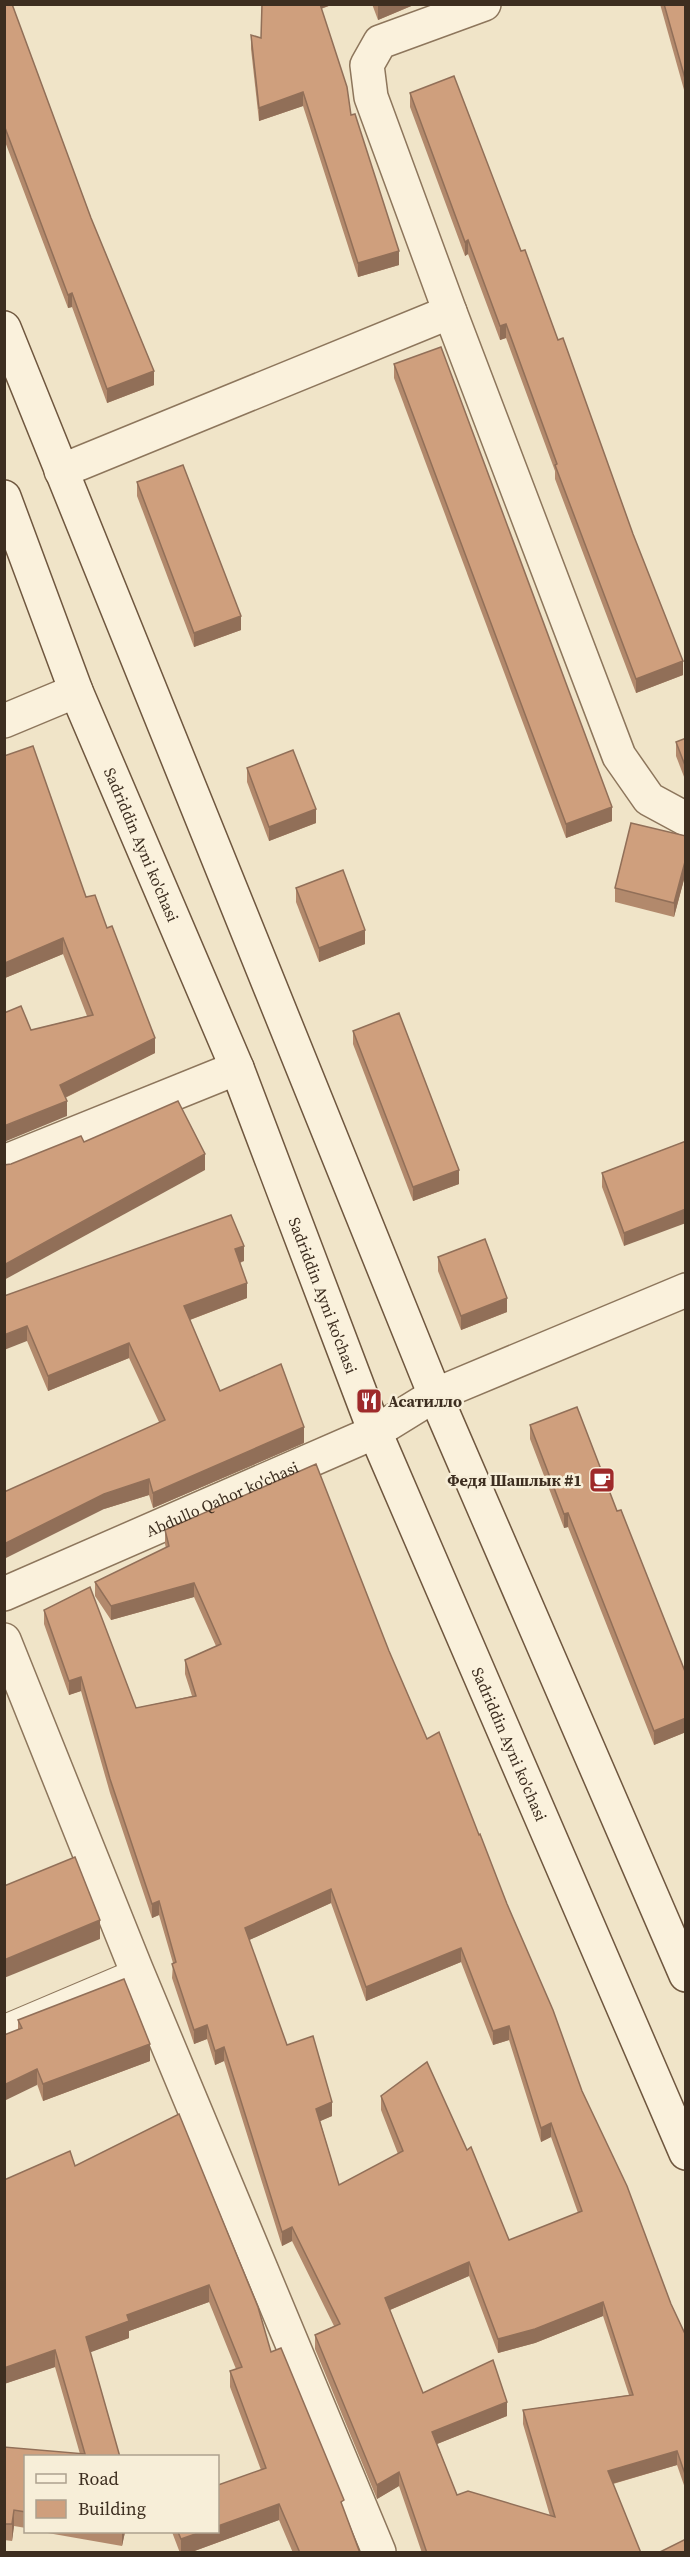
<svg xmlns="http://www.w3.org/2000/svg" width="690" height="2557" font-family="'Source Serif 4',serif">
<style>
.lines{fill:none;stroke-linecap:round;stroke-linejoin:round}
.lane-casing{stroke:#8d765c;stroke-width:22}
.street-casing{stroke:#8d765c;stroke-width:36}
.secondary-casing{stroke:#6f573f;stroke-width:36}
.lane{stroke:#faf1dc;stroke-width:20}
.street{stroke:#faf1dc;stroke-width:33}
.secondary{stroke:#faf1dc;stroke-width:33}
.wall{fill:#b2896c;fill-rule:evenodd}
.shaded-wall{fill:#916f58}
.building{fill:#cf9f7d;stroke:#916f58;stroke-width:1.5;fill-rule:evenodd}
.labels{text-anchor:middle;dominant-baseline:central;stroke-width:5;stroke-linejoin:round;paint-order:stroke}
.street-label{font-size:16px;fill:#3d2e20;stroke:#f7eed8}
.poi-label{font-size:16px;font-weight:bold;fill:#3d2e20;stroke:#f7eed8;text-anchor:start}
</style>
<rect width="100%" height="100%" fill="#f0e4c8"/>
<g class="lines">
<defs>
<polyline id="lane" points="4,2025 136,1969"/>
<g id="street">
<polyline points="484,4 380,42 367,65 371,97 450,312 619,756 649,799 686,819"/>
<polyline points="61,471 450,312"/>
<polyline points="4,721 76,691"/>
<polyline points="4,1162 237,1068"/>
<path id="s1" d="M4,1594L375,1432L435,1395L686,1290"/>
<polyline points="4,1640 136,1969 379,2552"/>
</g>
<g id="secondary">
<polyline points="4,328 435,1395 686,1975"/>
<path id="s2" d="M4,497L76,691L237,1068L375,1432L686,2153"/>
</g>
</defs>
<use href="#lane" class="lane-casing"/>
<use href="#street" class="street-casing"/>
<use href="#secondary" class="secondary-casing"/>
<use href="#lane" class="lane"/>
<use href="#street" class="street"/>
<use href="#secondary" class="secondary"/>
</g>
<g class="wall">
<polygon points="4,4 91,218 154,385 107,403 72,307 68,308 4,139"/>
<polygon points="262,4 334,4 321,9 351,115 399,265 358,277 303,106 259,121 251,49 251,35 261,38"/>
<polygon points="372,4 416,4 378,20"/>
<polygon points="660,4 686,4 686,97"/>
<polygon points="410,93 683,675 636,693 555,479 555,471 506,338 500,340 468,254 465,256 410,107"/>
<polygon points="394,364 612,821 566,838 394,378"/>
<polygon points="137,482 241,630 194,647 137,496"/>
<polygon points="686,738 686,782 676,756 676,742"/>
<polygon points="4,756 86,897 107,928 155,1053 65,1098 67,1116 31,1030 87,1016 63,954 5,978 4,976"/>
<polygon points="247,768 316,823 269,841 247,782"/>
<polygon points="686,836 686,872 674,917 615,902 615,888"/>
<polygon points="296,888 365,944 319,962 296,902"/>
<polygon points="353,1031 459,1184 413,1201 353,1044"/>
<polygon points="686,1141 624,1246 602,1187 602,1173"/>
<polygon points="438,1257 507,1312 461,1330 438,1271"/>
<polygon points="244,1261 240,1263 247,1298 190,1320 220,1391 304,1443 153,1508 149,1495 104,1509 159,1422 129,1358 48,1391 27,1341 4,1296"/>
<polygon points="530,1425 617,1511 686,1674 686,1732 654,1745 568,1527 564,1528 530,1439"/>
<path d="M165,1530L389,1651L427,1739L479,1835L582,2091L671,2304L686,2336V2491L677,2465L613,2484L641,2553H422L399,2486L377,2499L315,2349V2335L334,2326L292,2241L282,2246L224,2061L215,2065L207,2039L194,2044L172,1978L173,1963L159,1915L152,1918L110,1793L81,1691L69,1695L44,1624V1610L136,1708L192,1696L185,1674V1660L216,1646L194,1597L111,1620L95,1596V1582L166,1548L165,1544ZM331,1903L366,2001L461,1962L493,2045L509,2040L541,2142L551,2137L578,2213L509,2240L381,2096V2110L398,2154L339,2185L320,2121L332,2116L287,2045L249,1940ZM469,2276L498,2353L535,2343L603,2316L629,2395L523,2410V2424L550,2516L457,2495L437,2444L507,2416L423,2393L390,2310Z"/>
<polygon points="18,2020 150,2061 43,2101 18,2030"/>
<polygon points="179,2114 271,2352 344,2510 360,2553 293,2553 279,2520 189,2553 180,2553 172,2532 218,2532 261,2470 230,2387 230,2371 236,2369 209,2302 129,2331 129,2338 90,2352 120,2457 26,2457 26,2528 14,2526 12,2541 4,2540 4,2447 80,2454 55,2367 4,2384 75,2166"/>
<polygon points="42,2532 125,2532 122,2546"/>
</g>
<g class="shaded-wall">
<polygon points="317,4 334,4 317,10"/>
<polygon points="381,4 416,4 378,20 378,6"/>
<polygon points="303,92 303,106 259,121 259,108"/>
<polygon points="468,240 468,254 465,256 465,242"/>
<polygon points="399,251 399,265 358,277 358,263"/>
<polygon points="72,293 72,307 68,308 68,295"/>
<polygon points="506,324 506,338 500,340 500,326"/>
<polygon points="154,371 154,385 107,403 107,389"/>
<polygon points="241,616 241,630 194,647 194,633"/>
<polygon points="683,661 683,675 636,693 636,679"/>
<polygon points="612,807 612,821 566,838 566,824"/>
<polygon points="316,809 316,823 269,841 269,827"/>
<polygon points="686,858 686,872 674,917 674,903"/>
<polygon points="365,930 365,944 319,962 319,948"/>
<polygon points="63,938 63,954 5,978 5,963"/>
<polygon points="155,1038 155,1053 60,1100 60,1085"/>
<polygon points="67,1101 67,1116 4,1142 4,1126"/>
<polygon points="205,1154 205,1170 4,1280 4,1265"/>
<polygon points="459,1170 459,1184 413,1201 413,1187"/>
<polygon points="686,1209 686,1223 624,1246 624,1233"/>
<polygon points="244,1246 244,1261 235,1264 235,1249"/>
<polygon points="247,1283 247,1298 184,1322 184,1306"/>
<polygon points="507,1298 507,1312 461,1330 461,1316"/>
<polygon points="27,1326 27,1341 4,1350 4,1335"/>
<polygon points="129,1343 129,1358 48,1391 48,1376"/>
<polygon points="304,1427 304,1443 153,1508 153,1493"/>
<polygon points="149,1479 149,1495 104,1509 4,1559 4,1544 104,1494"/>
<polygon points="568,1513 568,1527 564,1528 564,1514"/>
<polygon points="194,1583 194,1597 111,1620 111,1606"/>
<polygon points="81,1677 81,1691 69,1695 69,1681"/>
<polygon points="686,1718 686,1732 654,1745 654,1731"/>
<polygon points="331,1889 331,1903 245,1942 245,1928"/>
<polygon points="159,1901 159,1915 152,1918 152,1904"/>
<polygon points="100,1920 100,1939 4,1978 4,1960"/>
<polygon points="461,1948 461,1962 366,2001 366,1987"/>
<polygon points="207,2025 207,2039 194,2044 194,2030"/>
<polygon points="509,2026 509,2040 493,2045 493,2031"/>
<polygon points="150,2044 150,2061 43,2101 43,2084"/>
<polygon points="224,2047 224,2061 215,2065 215,2051"/>
<polygon points="37,2069 37,2085 4,2101 4,2085"/>
<polygon points="332,2102 332,2116 316,2123 316,2109"/>
<polygon points="551,2123 551,2137 541,2142 541,2128"/>
<polygon points="292,2227 292,2241 282,2246 282,2232"/>
<polygon points="469,2262 469,2276 385,2312 385,2298"/>
<polygon points="209,2285 209,2302 129,2331 129,2338 86,2354 86,2337 127,2315"/>
<polygon points="603,2302 603,2316 535,2343 498,2353 498,2339"/>
<polygon points="55,2350 55,2367 4,2384 4,2368"/>
<polygon points="507,2402 507,2416 432,2446 432,2432"/>
<polygon points="677,2451 677,2465 608,2485 608,2471"/>
<polygon points="399,2472 399,2486 377,2499 377,2485"/>
<polygon points="279,2504 279,2520 189,2553 181,2553 181,2539 201,2532 218,2532 218,2526"/>
<polygon points="14,2510 14,2526 12,2541 12,2524"/>
<polygon points="122,2532 125,2532 122,2546"/>
</g>
<g class="building">
<polygon points="4,4 12,4 91,218 154,371 107,389 72,293 68,295 4,125"/>
<polygon points="262,4 320,4 347,87 351,115 355,114 399,251 358,263 303,92 259,108 251,35 261,38"/>
<polygon points="664,4 686,4 686,82"/>
<polygon points="454,76 521,251 525,250 558,340 563,338 633,534 683,661 636,679 555,465 557,464 506,324 500,326 468,240 465,242 410,93"/>
<polygon points="441,347 612,807 566,824 394,364"/>
<polygon points="183,465 241,616 194,633 137,482"/>
<polygon points="686,738 686,768 676,742"/>
<polygon points="33,746 86,897 95,895 107,928 112,926 155,1038 60,1085 67,1101 4,1126 4,1013 21,1006 31,1030 93,1015 63,938 5,963 4,961 4,756"/>
<polygon points="293,750 316,809 269,827 247,768"/>
<polygon points="631,823 686,836 686,858 674,903 615,888"/>
<polygon points="343,870 365,930 319,948 296,888"/>
<polygon points="399,1013 459,1170 413,1187 353,1031"/>
<polygon points="178,1101 205,1154 4,1265 4,1165 11,1164 81,1136 84,1142"/>
<polygon points="686,1141 686,1209 624,1233 602,1173"/>
<polygon points="231,1215 244,1246 235,1249 247,1283 184,1306 220,1391 281,1364 304,1427 153,1493 149,1479 104,1494 4,1544 4,1492 165,1420 129,1343 48,1376 27,1326 4,1335 4,1296"/>
<polygon points="485,1239 507,1298 461,1316 438,1257"/>
<polygon points="577,1407 617,1511 621,1510 686,1674 686,1718 654,1731 568,1513 564,1514 530,1425"/>
<path d="M316,1464L389,1651L427,1739L439,1732L479,1835L480,1834L507,1904L553,2010L582,2091L627,2186L671,2304L686,2336V2477L677,2451L608,2471L641,2553H427L399,2472L377,2485L315,2335L340,2324L292,2227L282,2232L224,2047L215,2051L207,2025L194,2030L172,1964L176,1962L159,1901L152,1904L110,1779L81,1677L69,1681L44,1610L90,1587L136,1708L196,1696L185,1660L221,1644L194,1583L111,1606L95,1582L169,1546L165,1530ZM331,1889L366,1987L461,1948L493,2031L509,2026L541,2128L551,2123L582,2211L509,2240L471,2147L467,2150L427,2062L381,2096L403,2151L339,2185L316,2109L332,2102L313,2036L287,2045L245,1928ZM469,2262L498,2339L535,2329L603,2302L633,2395L523,2410L555,2517L468,2491L457,2495L432,2432L507,2402L493,2360L423,2393L385,2298Z"/>
<polygon points="75,1857 100,1920 4,1960 4,1886"/>
<polygon points="124,1979 150,2044 43,2084 37,2069 4,2085 4,2035 22,2028 18,2020"/>
<polygon points="179,2114 258,2307 271,2352 281,2348 344,2500 341,2502 360,2553 300,2553 279,2504 218,2526 218,2485 266,2468 230,2371 242,2367 209,2285 127,2315 129,2321 86,2337 120,2457 26,2457 26,2512 14,2510 12,2524 4,2524 4,2447 85,2454 55,2350 4,2368 4,2180 70,2151 75,2166"/>
<polygon points="178,2532 201,2532 181,2539"/>
<polygon points="686,2539 686,2553 658,2553"/>
</g>
<defs>
<symbol id="restaurant-square" viewBox="-11 -11 22 22"><rect x="-9" y="-9" width="18" height="18" rx="4" fill="#9e2a2b" stroke="#f7eed8"/><path d="M-5-6h1v4h1v-4h1v4h1v-4h1v5L-1.5 .5V6h-2V.5L-5-1ZM5-6V6H3V1.5H1.5Q1.5-4 5-6Z" fill="#fff"/></symbol>
<symbol id="cafe-square" viewBox="-11 -11 22 22"><rect x="-9" y="-9" width="18" height="18" rx="4" fill="#9e2a2b" stroke="#f7eed8"/><path d="M-5.5-4.5H6V0H3Q3 3.5 0 3.5H-2.5Q-5.5 3.5-5.5 0ZM3-3.2v2h1.7v-2ZM-6 4.5H4V6H-6Z" fill="#fff"/></symbol>
</defs>
<g fill-rule="evenodd">
<use href="#restaurant-square" x="354" y="1386" width="30" height="30"/>
<use href="#cafe-square" x="587" y="1465" width="30" height="30"/>
</g>
<g class="labels">
<g class="street-label">
<text stroke="none"><textPath href="#s2" startOffset="374">Sadriddin Ayni ko'chasi</textPath></text>
<text stroke="none"><textPath href="#s2" startOffset="860">Sadriddin Ayni ko'chasi</textPath></text>
<text stroke="none"><textPath href="#s1" startOffset="238">Abdullo Qahor ko'chasi</textPath></text>
<text stroke="none"><textPath href="#s2" startOffset="1346">Sadriddin Ayni ko'chasi</textPath></text>
</g>
<g class="poi-label">
<text x="388" y="1401">Асатилло</text>
<text x="582" y="1480" text-anchor="end">Федя Шашлык #1</text>
</g>
</g>
<rect width="690" height="2557" fill="none" stroke="#3d2e20" stroke-width="12"/>
<rect x="24" y="2455" width="195" height="78" fill="#f7eed8" stroke="#ada18e" stroke-width="1.5"/>
<rect x="36" y="2474" width="30" height="9" fill="#faf1dc" stroke="#ada18e" stroke-width="1.5"/>
<text x="78" y="2485" font-size="18" fill="#3d2e20">Road</text>
<rect x="36" y="2500" width="30" height="18" fill="#cf9f7d" stroke="#ada18e" stroke-width="1.5"/>
<text x="78" y="2515" font-size="18" fill="#3d2e20">Building</text>
</svg>
